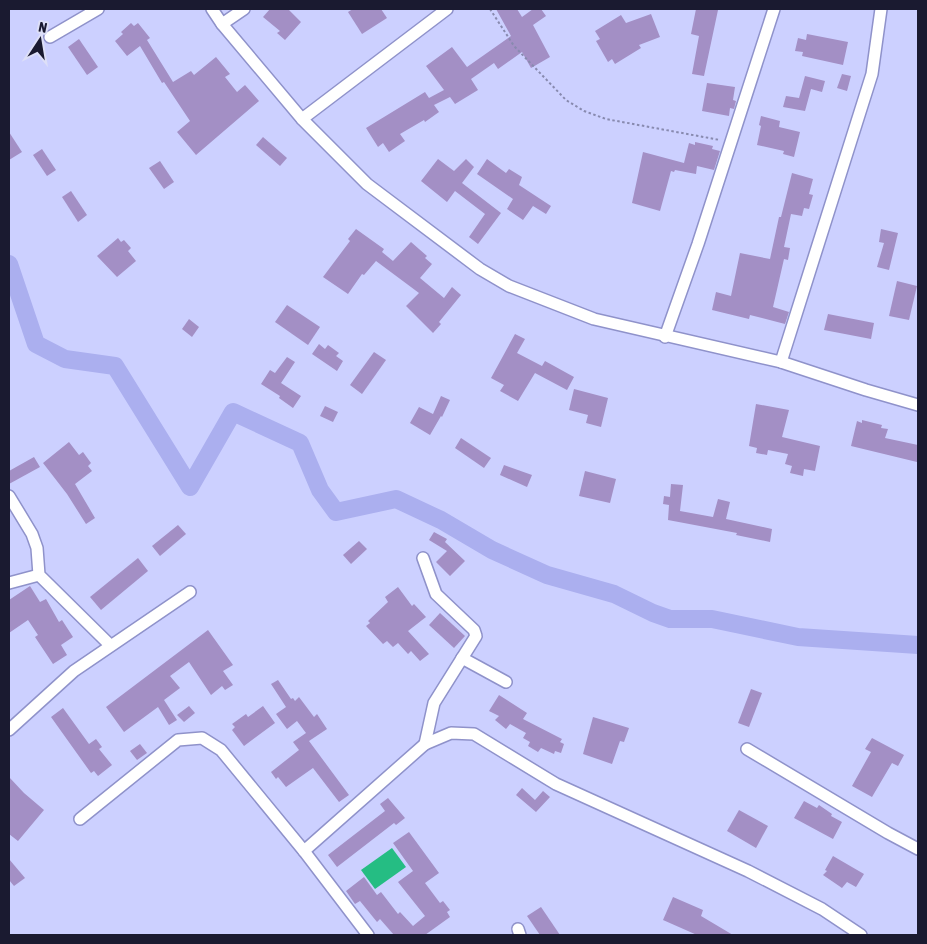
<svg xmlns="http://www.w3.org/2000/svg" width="927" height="944" font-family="'Asap Condensed',sans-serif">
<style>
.green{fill:#25bd83}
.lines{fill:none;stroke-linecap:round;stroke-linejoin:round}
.river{stroke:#abafef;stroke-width:18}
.building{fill:#a38fc5}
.minor-casing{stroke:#8f92ca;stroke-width:14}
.path{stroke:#888aaf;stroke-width:2;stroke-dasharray:2.5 2.5;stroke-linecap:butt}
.minor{stroke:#fff;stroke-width:11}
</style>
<rect width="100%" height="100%" fill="#ccd0ff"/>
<polygon class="green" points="392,848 406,867 375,889 361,870"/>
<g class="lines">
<polyline class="river" points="9,264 36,344 65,359 115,366 190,487 233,412 300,443 320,490 336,512 396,499 441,520 492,550 547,575 614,594 653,613 670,619 712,619 798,637 918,645"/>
</g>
<g class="building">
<polygon points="270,9 288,9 301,22 285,40 277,33 280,31 263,17"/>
<polygon points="353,9 381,9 387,18 362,34 348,12"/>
<polygon points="496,9 517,9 522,17 533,9 541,9 546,16 533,25 550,57 531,68 522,52 498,69 494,63 471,79 478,90 455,104 450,97 434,105 439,112 425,122 424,120 400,134 405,141 389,152 383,143 378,147 366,128 425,92 429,98 444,90 426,66 452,47 467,67 511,36"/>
<polygon points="696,9 718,10 704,76 692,74 699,36 691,34"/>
<polygon points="651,14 660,37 639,45 641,48 615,64 612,59 608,62 596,41 600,39 595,31 621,15 626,23"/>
<polygon points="131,23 134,26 138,23 150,38 147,40 173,82 191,71 194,75 216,57 230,74 225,77 237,92 245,85 259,101 196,155 177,132 190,121 164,82 162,83 140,46 127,56 115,41 123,34 121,32"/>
<polygon points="807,34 848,42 843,65 802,56 803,52 795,51 798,38 806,40"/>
<polygon points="79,39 98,67 87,75 68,47"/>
<polygon points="842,74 851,76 847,91 837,88"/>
<polygon points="805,76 825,81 822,92 811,89 805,111 783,107 786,96 799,98"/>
<polygon points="707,83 735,87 733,100 736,101 734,109 730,108 729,116 702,111"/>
<polygon points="761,116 780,121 779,127 800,132 794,157 783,154 784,151 757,145 761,126 759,125"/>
<polygon points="9,132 22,152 9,160"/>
<polygon points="263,137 287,158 280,166 256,145"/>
<polygon points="695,142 713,146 712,149 720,151 714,170 697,166 696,174 675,170 674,172 671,171 660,211 632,203 643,152 684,163 689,143 695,145"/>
<polygon points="42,149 56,170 47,176 33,155"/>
<polygon points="438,159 454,171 466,159 474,167 462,183 501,213 478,244 469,237 485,214 455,191 447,202 421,181"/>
<polygon points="487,159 506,173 509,169 522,177 519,185 551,206 546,214 533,206 523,220 507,209 513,199 477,174"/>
<polygon points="160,161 174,182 164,189 149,168"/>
<polygon points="792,173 813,179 809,194 813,195 809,209 804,208 802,216 791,214 784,247 790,248 788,260 784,259 773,307 789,312 785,324 750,315 749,319 712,310 716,292 731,296 740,253 770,259 779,217 781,217"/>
<polygon points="71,191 87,215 78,222 62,197"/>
<polygon points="356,229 384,249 382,252 393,261 411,242 427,256 425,258 432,264 420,278 444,298 452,287 461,295 439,322 441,324 433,333 406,306 419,293 376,261 364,275 362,274 348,294 323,277 350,241 348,239"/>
<polygon points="881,229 898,233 889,270 877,267 884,243 879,242"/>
<polygon points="118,238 121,242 124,240 131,248 128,251 136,261 117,277 97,256"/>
<polygon points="897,281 917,286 909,320 889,316"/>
<polygon points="287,305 320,327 308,345 275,322"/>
<polygon points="828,314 874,323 871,339 824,330"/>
<polygon points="189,319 199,327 192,337 182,329"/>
<polygon points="515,334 525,339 517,353 542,366 545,361 574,377 567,390 535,373 518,401 500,391 504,385 491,378"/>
<polygon points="319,344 325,349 328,345 339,353 336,356 343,361 337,371 312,354"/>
<polygon points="374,352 386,360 362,394 350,385"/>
<polygon points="287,357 295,362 281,383 301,396 293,408 279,398 280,396 261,384 270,370 275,373"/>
<polygon points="574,389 608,398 601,427 586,423 588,415 569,410"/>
<polygon points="441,396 450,400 442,417 441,416 430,435 410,423 419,407 433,414"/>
<polygon points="756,404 789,410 782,437 820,446 815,471 804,469 803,476 790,473 792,466 785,464 788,454 768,450 767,455 756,453 757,448 749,446"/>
<polygon points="325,406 338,412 333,422 320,416"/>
<polygon points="862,420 882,425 881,428 888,429 885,438 918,445 917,462 851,446 857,421 862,423"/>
<polygon points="461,438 491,458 484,468 455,448"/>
<polygon points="69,442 79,455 83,452 91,463 88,466 92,471 75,484 95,518 86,524 67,494 43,463"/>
<polygon points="34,457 40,467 9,484 9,471"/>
<polygon points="504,465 532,475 527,487 500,475"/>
<polygon points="585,471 616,479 610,503 579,496"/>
<polygon points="671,484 683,485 680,511 713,517 718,499 730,502 726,519 772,529 770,542 736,535 737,533 668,520 669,505 663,504 664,496 670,497"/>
<polygon points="178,525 186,534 160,556 152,546"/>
<polygon points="434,532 447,539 445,542 465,561 450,576 436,562 447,551 429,540"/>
<polygon points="359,541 367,549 351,564 343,555"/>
<polygon points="138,558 148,571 101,610 90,597"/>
<polygon points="30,586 40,602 46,599 59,622 62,620 73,637 61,645 67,655 53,664 35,637 38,635 28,620 9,633 9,600"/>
<polygon points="398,587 412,606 414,604 426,617 408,631 429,654 420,661 411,651 408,654 398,643 393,647 387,641 383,644 366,626 370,623 368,621 388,602 385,597"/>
<polygon points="440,613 465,636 454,648 429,625"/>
<polygon points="208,630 233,665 223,671 233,685 225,690 222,686 211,695 189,662 170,676 180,688 164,700 177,720 169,725 158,707 124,732 106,707"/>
<polygon points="278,680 291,699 293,698 295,701 299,697 314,717 317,714 327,729 309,741 349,795 339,802 313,768 286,787 278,777 276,779 271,772 299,750 293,742 306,733 297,721 287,729 276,714 286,707 271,684"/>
<polygon points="751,689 762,693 749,727 738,723"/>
<polygon points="499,695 527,713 523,719 562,739 560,742 564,744 561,753 555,751 554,754 541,748 538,752 528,746 530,742 523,738 526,733 510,724 506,729 495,720 499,716 489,711"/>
<polygon points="189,706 195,713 184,722 177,715"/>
<polygon points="263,706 275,723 244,746 232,730 235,727 232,724 246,714 248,717"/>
<polygon points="63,708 89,744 96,739 102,747 99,749 112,765 98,776 94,771 91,773 51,717"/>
<polygon points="593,717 629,728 624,742 620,741 612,764 583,754"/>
<polygon points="872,738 904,755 898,766 892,763 872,797 852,786 871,752 865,749"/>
<polygon points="140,744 147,753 137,760 130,751"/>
<polygon points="9,777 24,793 44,810 18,841 9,834"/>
<polygon points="522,788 535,800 543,791 550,797 536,812 516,795"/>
<polygon points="388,798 405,818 396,825 394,823 337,867 328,855 385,811 380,804"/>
<polygon points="804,801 817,808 819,805 832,814 831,816 842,822 833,839 794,818"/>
<polygon points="739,810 768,826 756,848 727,831"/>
<polygon points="409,832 439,873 425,883 440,903 443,901 450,910 447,912 450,917 425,935 394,935 380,919 377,922 360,901 355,904 346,891 364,877 377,895 381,892 398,914 400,912 413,926 425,916 398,882 413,871 393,843"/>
<polygon points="833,856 864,874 856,887 847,882 842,888 823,875 827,871 825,870"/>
<polygon points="9,859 25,878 14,886 9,880"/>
<polygon points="673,897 703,910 701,916 733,935 697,935 663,920"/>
<polygon points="541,907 560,935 540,935 527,916"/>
</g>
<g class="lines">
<defs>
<g id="minor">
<polyline points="212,9 222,24 244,9"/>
<polyline points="222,24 302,119 367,184 480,269 509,286 594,319 781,362 866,390 918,405"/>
<polyline points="50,37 98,9"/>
<polyline points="302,119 447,9"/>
<polyline points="665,337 698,244 774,9"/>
<polyline points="781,362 872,74 881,9"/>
<polyline points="9,496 32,534 37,548 39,575 110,645"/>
<polyline points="423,558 436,594 474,630 476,636 434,703 425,744"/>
<polyline points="9,583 39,575"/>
<polyline points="462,658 506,682"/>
<polyline points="9,730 74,671 190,592"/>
<polyline points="747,749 888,833 918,849"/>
<polyline points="80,819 178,740 202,738 221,750 304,851 368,935"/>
<polyline points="304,851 425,744 451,733 474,734 556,784 748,871 822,909 861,935"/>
<polyline points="518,929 520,935"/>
</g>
</defs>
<use href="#minor" class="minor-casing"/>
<polyline class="path" points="490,9 514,46 566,100 584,111 606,119 720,140"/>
<use href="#minor" class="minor"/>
</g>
<rect width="927" height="944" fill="none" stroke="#1a1a30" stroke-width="20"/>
<g transform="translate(40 40) rotate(12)" stroke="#dddff7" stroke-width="4" paint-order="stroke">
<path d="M0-4L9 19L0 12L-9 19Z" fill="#1a1a30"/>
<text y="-8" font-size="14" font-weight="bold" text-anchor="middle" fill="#1a1a30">N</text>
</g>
</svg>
